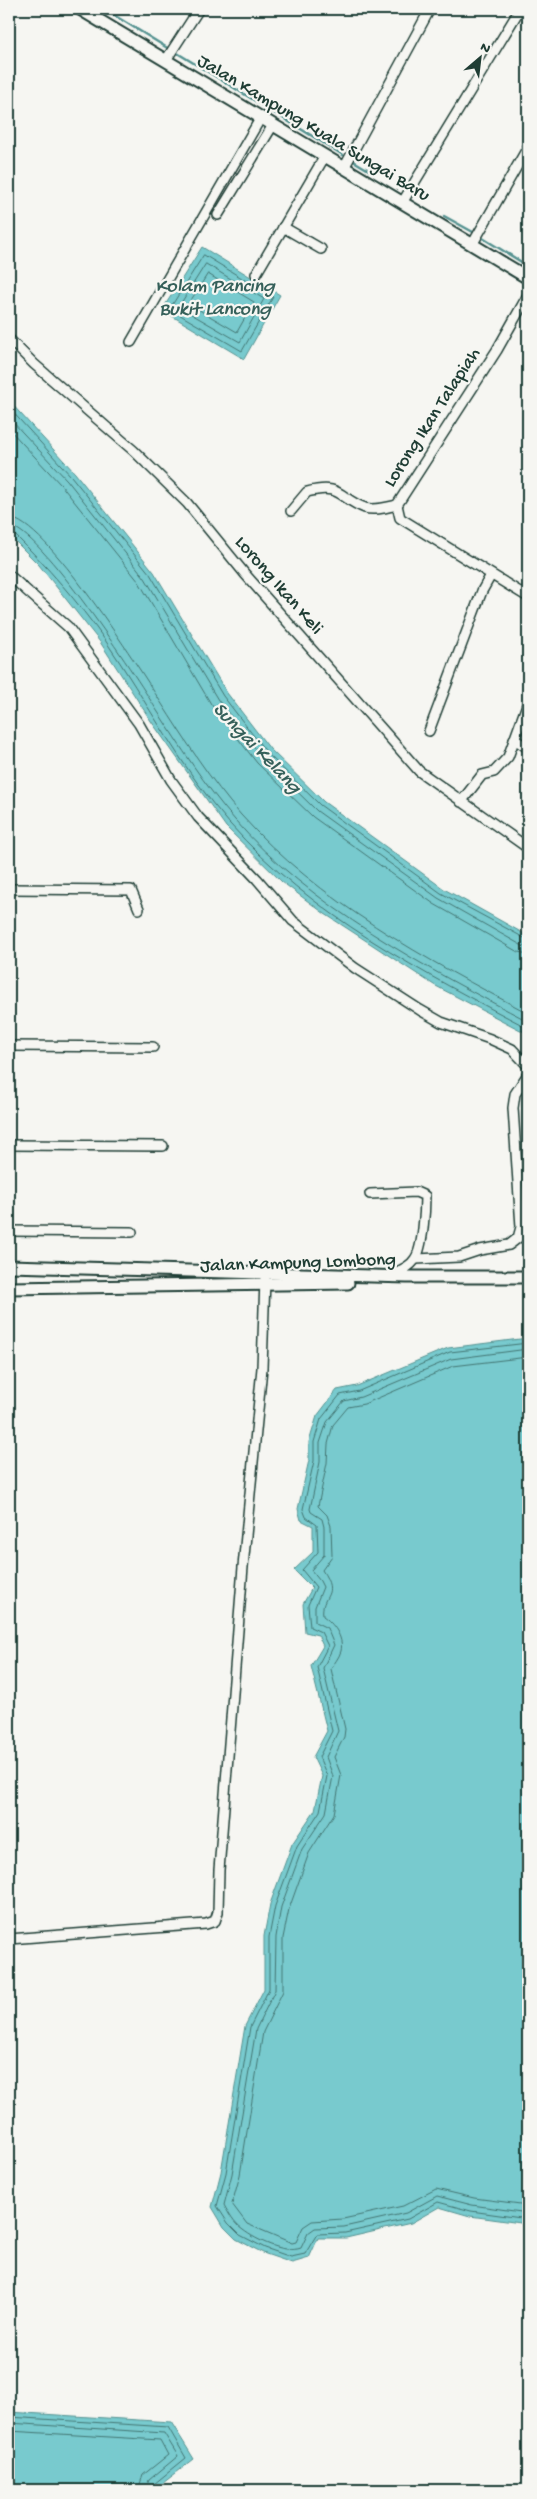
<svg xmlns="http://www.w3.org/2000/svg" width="537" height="2499" font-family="'Gochi Hand',sans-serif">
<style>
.water{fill:#78cace;stroke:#549290}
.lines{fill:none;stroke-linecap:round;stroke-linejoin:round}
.shore{stroke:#437572;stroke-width:1}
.stream{stroke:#549290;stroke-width:2.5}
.minor-casing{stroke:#1f3d34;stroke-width:12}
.tertiary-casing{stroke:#1f3d34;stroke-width:15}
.minor{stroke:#f6f6f2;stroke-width:9}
.tertiary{stroke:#f6f6f2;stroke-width:11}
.labels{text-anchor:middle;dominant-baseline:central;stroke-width:4.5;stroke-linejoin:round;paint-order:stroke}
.street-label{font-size:19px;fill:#1f3d34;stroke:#f6f6f2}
.water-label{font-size:20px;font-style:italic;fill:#35605a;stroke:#f6f6f2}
</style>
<rect width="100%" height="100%" fill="#f6f6f2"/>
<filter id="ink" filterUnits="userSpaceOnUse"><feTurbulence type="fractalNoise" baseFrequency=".02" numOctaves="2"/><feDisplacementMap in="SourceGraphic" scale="10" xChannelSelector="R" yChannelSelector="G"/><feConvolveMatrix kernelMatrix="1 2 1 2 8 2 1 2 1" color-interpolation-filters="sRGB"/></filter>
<g filter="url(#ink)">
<g class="water">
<polygon points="202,247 280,295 244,359 162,310"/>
<polygon points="9,401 75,473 154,572 227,693 270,749 324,802 444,889 528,936 528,1034 434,985 325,914 282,882 226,827 151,721 100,642 39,565 9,535"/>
<polygon points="528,1338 528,2224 470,2216 439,2207 411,2223 346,2238 318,2238 309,2258 292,2263 263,2253 236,2239 224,2227 212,2207 221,2172 245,2026 264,1989 264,1936 270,1904 292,1844 315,1810 322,1776 313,1757 327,1731 311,1666 323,1646 318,1635 305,1632 303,1604 312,1588 294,1570 313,1552 313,1526 301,1520 298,1509 309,1460 309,1442 317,1416 337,1390 357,1386 448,1348"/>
<polygon points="9,2412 171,2422 194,2459 154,2490 9,2490"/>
</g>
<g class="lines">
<g class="shore">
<polygon points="204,255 273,297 242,351 170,309"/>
<polygon points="206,264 264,299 240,342 179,307"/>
<polygon points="208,274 254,302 237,332 189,304"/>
<polyline points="9,408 71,476 150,574 223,696 267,753 320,805 441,893 528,940"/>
<polyline points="9,418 67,480 145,578 218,700 262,757 317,811 438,898 521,945 528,947"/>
<polyline points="9,429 61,485 139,582 211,704 257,763 313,817 434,904 518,952 528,954"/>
<path d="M9,518C45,519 139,668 160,701C185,740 211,781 241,815C318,901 427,960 528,1013"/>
<path d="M9,526C39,527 137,678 156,709C180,746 205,786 235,820C308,905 429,970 528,1021"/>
<path d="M9,532L14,534C47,566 78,602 105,640C146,700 182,770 230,824C310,914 424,974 528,1028"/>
<polyline points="528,1343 450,1352 359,1391 340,1395 321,1419 314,1442 314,1461 303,1509 306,1517 317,1525 318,1552 302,1570 316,1587 308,1605 310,1627 321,1632 328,1646 317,1667 332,1731 319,1757 327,1776 320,1811 297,1846 275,1906 269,1937 269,1989 250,2027 226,2173 217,2206 228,2223 240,2235 265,2248 291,2257 305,2254 317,2234 345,2233 408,2219 438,2202 471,2211 528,2219"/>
<path d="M528,1349L451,1359L361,1397L344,1401L327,1422L320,1443V1462L310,1509L311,1512L322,1519L324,1527V1555L311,1570L320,1581L323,1587L315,1607V1622L327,1628L334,1645L323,1668L338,1731L326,1757L333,1776L326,1813L302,1849L281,1907L276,1937L275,1990L256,2029L232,2174L224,2205C229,2214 234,2224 243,2230C256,2240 285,2254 301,2248L308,2233L315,2228L344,2227L406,2213L437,2196L472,2205L528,2213"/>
<path d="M528,1357L453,1366L364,1404L348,1407L333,1425L328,1444L327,1463L318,1506L327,1515L331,1526L332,1556L322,1570C340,1597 320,1594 323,1616C333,1623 344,1637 341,1651C339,1658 334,1663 331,1669L345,1729L344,1737L334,1757L341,1775L334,1814L309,1853L289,1909L283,1938V1991L263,2032L240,2175L232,2204L247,2224L292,2243L296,2242L303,2227L312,2221L343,2219L403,2206L436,2189L474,2198L528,2205"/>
<polyline points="9,2417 168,2427 186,2458 154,2484 152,2490"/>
<polyline points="9,2423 164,2433 178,2456 149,2480 145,2490"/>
<polyline points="9,2431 160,2440 168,2455 143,2475 138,2490"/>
</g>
<g class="stream">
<polyline points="104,9 169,49"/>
<polyline points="174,51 343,155"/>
<polyline points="352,160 372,172"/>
<polyline points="444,216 473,232"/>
<polyline points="481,237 528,266"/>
</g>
<defs>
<g id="minor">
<polyline points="166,60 199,9"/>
<polyline points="344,168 430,9"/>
<polyline points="402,203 520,9"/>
<polyline points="218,215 273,125"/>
<polyline points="283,227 321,249"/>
<polyline points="472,245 528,147"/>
<polyline points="256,274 325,156"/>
<polyline points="9,339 34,364 134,451 187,503 245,574 419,771 528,848"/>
<polyline points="131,342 260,119"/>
<polyline points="397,505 400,518 528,597"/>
<path d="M291,511L307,492C342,483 338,498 365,508C374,511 388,507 397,505L497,350L528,295"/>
<polyline points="9,575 68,627 139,724 171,780 198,817 257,879 293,921 355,968 420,1010 441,1022 490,1039 512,1049 528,1066"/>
<polyline points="429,731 482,591 491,575"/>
<polyline points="514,739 528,748"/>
<polyline points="461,802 482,775 494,772 508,757 528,702"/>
<polyline points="9,889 131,890 139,909"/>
<polyline points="9,1046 153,1047"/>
<polyline points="9,1145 163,1146"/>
<path d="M370,1194L416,1192L425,1196C425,1210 423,1248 415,1259C410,1268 397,1272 388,1276"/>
<polyline points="9,1231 132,1232"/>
<polyline points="416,1259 459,1257 480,1250 509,1245 518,1238 521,1227 513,1108 515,1094 528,1074"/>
<polyline points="9,1939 206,1924 215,1921 218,1912 219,1870 243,1567 262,1368 265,1279"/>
</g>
<g id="tertiary">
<polyline points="80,9 528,278"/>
<polyline points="9,1266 407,1277 528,1277"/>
<polyline points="9,1288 348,1283"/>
</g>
</defs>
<use href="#minor" class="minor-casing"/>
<use href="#tertiary" class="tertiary-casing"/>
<use href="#minor" class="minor"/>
<use href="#tertiary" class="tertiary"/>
</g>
</g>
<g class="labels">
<g class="street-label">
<text transform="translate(313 129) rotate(31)">Jalan Kampung Kuala Sungai Baru</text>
<text transform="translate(433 418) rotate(-57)">Lorong Ikan Talapiah</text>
<text transform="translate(278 586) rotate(49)">Lorong Ikan Keli</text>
<text transform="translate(298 1264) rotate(-2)">Jalan Kampung Lombong</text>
</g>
<g class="water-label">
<text x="215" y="287">Kolam Pancing<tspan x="215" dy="23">Bukit Lancong</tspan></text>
<text transform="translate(256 749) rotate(46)">Sungai Kelang</text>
</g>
</g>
<rect width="537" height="2499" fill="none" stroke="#f6f6f2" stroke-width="30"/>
<rect x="15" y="15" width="507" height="2469" fill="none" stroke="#1f3d34" stroke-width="2" filter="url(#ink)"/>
<g transform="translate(480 58) rotate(28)" stroke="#f6f6f2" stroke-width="4" paint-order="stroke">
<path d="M0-4L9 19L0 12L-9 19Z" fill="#1f3d34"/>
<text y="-8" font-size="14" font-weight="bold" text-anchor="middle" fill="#1f3d34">N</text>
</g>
</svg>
